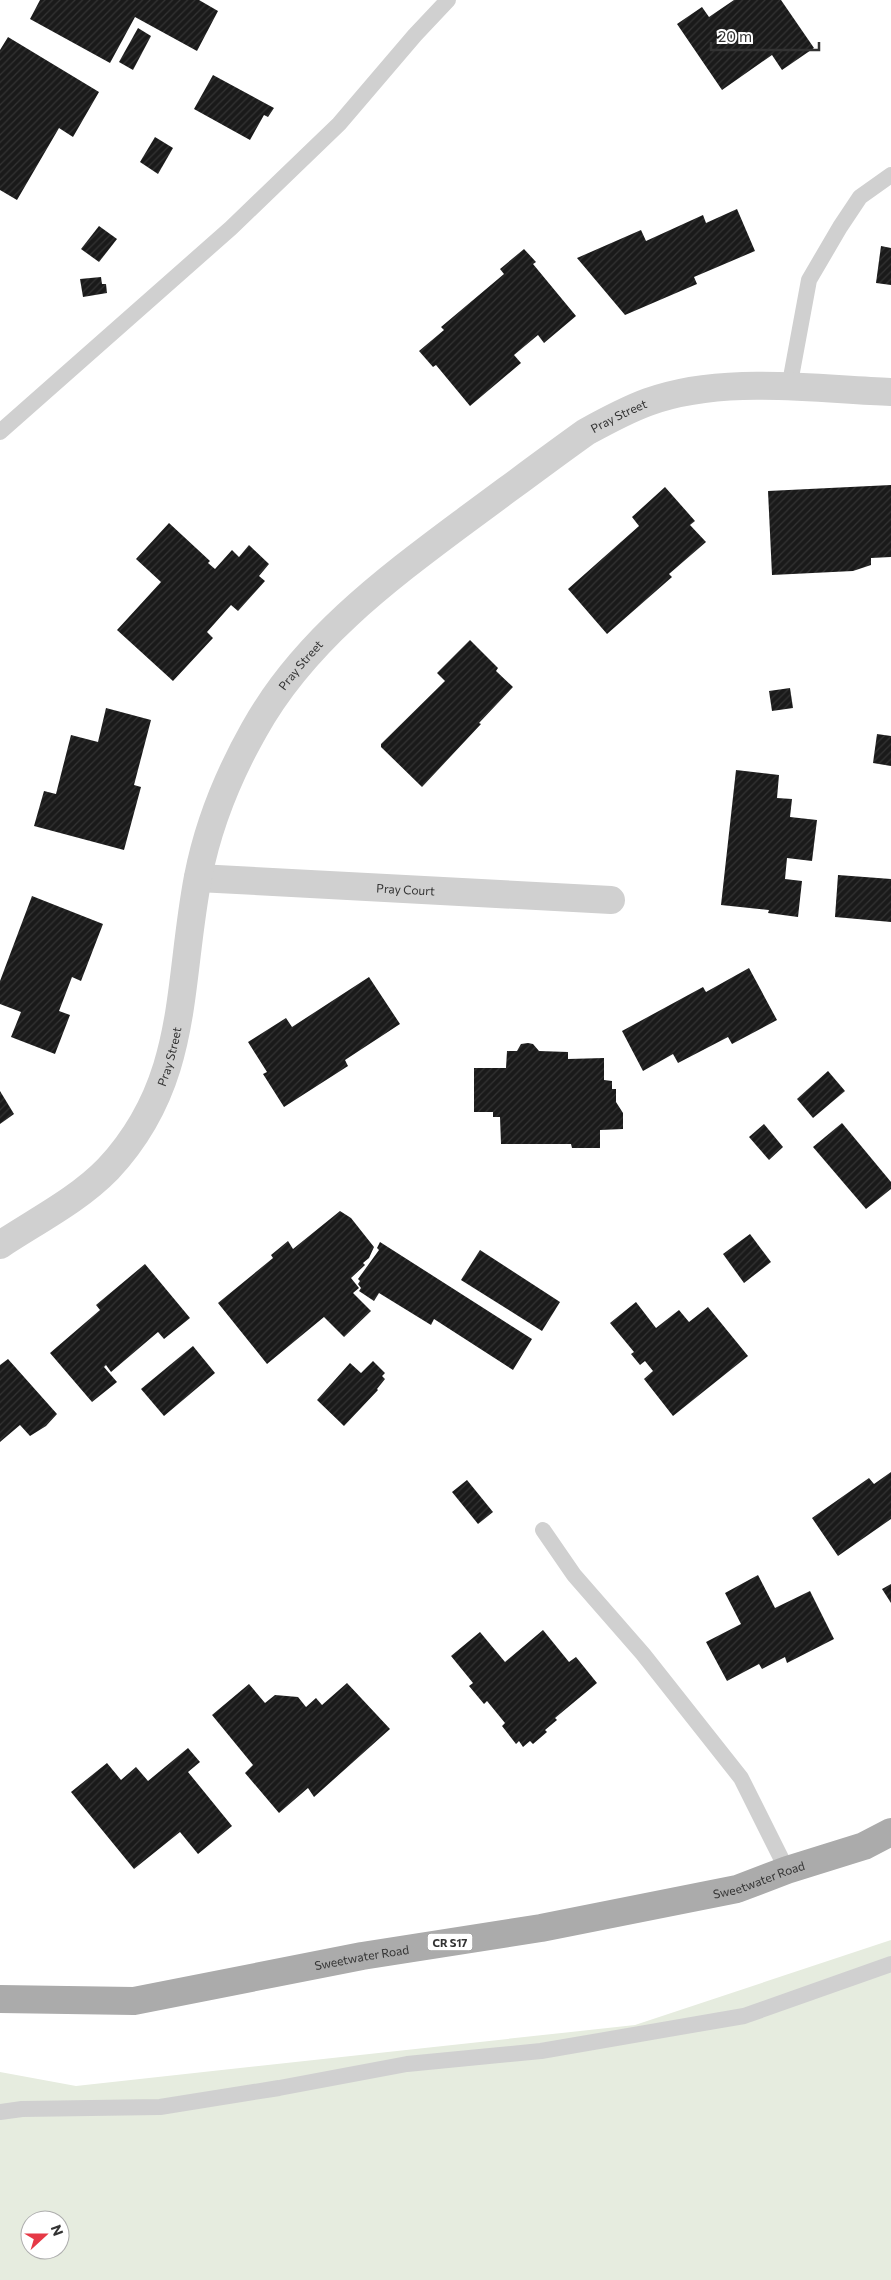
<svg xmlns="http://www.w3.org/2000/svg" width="891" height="2280" font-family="Commissioner,sans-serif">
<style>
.grass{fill:#e6ecdf;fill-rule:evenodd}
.building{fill:url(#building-hatch)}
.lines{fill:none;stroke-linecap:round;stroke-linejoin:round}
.service{stroke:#d0d0d0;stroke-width:16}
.minor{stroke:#d0d0d0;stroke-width:28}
.primary{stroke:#ababab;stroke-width:28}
.labels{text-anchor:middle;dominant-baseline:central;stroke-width:5;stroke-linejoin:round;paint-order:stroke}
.shield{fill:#fff;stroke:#707070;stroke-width:1}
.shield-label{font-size:11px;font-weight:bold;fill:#333}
.street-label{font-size:12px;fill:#333;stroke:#fff}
</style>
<defs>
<pattern id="building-hatch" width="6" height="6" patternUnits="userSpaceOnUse" patternTransform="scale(1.25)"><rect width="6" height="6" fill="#1a1a1a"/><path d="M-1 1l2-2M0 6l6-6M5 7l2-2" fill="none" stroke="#333"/></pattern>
</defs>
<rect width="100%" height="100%" fill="#fff"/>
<path class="grass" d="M891,1940V2280H0V2072L76,2086L635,2025ZM30,2220H60V2250H30Z"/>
<g class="building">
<polygon points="40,0 199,0 218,11 197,51 135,17 110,63 30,19"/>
<polygon points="734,0 781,0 814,48 782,70 772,55 722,90 677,24 702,7 709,17"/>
<polygon points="138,28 151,36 133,70 119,62"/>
<polygon points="8,37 99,92 73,137 59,128 17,200 0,190 0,50"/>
<polygon points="213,75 274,108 268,117 264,115 250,140 194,109"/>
<polygon points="155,137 173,148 158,174 140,162"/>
<polygon points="737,209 755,251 694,277 697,284 625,315 577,258 641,230 646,241 703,215 706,223"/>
<polygon points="99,226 117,239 99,262 81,249"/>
<polygon points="881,246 891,248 891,285 876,283"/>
<polygon points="524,249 536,262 533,264 576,316 544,343 538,335 514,355 521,363 470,406 436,365 433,367 419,351 444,330 441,327 504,274 500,269"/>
<polygon points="101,277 102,284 106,284 107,293 83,297 80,279"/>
<polygon points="891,485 891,557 871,558 871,565 853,571 772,575 768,491"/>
<polygon points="665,487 695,521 690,525 706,542 669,574 672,577 607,634 568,589 639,526 632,517"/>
<polygon points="169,523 210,561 208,563 215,569 232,550 239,557 249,545 269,564 259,576 265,581 238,611 231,605 207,632 213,638 173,681 117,630 161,582 136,559"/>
<polygon points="470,640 498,668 496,671 513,687 479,723 481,724 422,787 381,747 381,744 445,681 437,673"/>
<polygon points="790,688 793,708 772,711 769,691"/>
<polygon points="106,708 151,720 134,785 141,787 124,850 34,826 44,791 56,794 71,735 98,742"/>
<polygon points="877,734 891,736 891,766 873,763"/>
<polygon points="736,770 779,775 777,798 792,799 790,817 817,820 812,861 787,858 785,879 802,881 798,917 768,913 769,910 721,905"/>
<polygon points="838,875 891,879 891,922 835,917"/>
<polygon points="32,896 103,924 81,981 72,977 59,1011 70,1015 55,1054 11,1037 21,1012 0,1004 0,981"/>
<polygon points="749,968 777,1020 732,1044 728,1037 678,1063 673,1054 643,1071 622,1031 703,987 706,992"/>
<polygon points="369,977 400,1024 345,1060 348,1066 284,1107 263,1074 267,1072 248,1042 286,1018 292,1027"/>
<polygon points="528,1043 533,1044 539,1051 568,1052 568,1059 604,1058 604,1080 612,1081 612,1089 616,1089 616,1102 623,1113 623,1129 600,1130 600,1148 572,1148 571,1144 501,1144 500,1117 493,1117 493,1112 474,1112 474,1068 506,1068 507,1051 517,1051 521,1044"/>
<polygon points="828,1071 845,1091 813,1118 797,1099"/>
<polygon points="0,1091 14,1114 0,1124"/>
<polygon points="842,1123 891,1182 891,1189 866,1209 813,1147"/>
<polygon points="764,1124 783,1147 769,1160 749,1137"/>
<polygon points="340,1211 351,1218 374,1247 369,1258 363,1263 365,1265 351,1278 359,1288 353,1293 371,1311 344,1337 324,1317 267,1364 218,1303 273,1258 271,1255 288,1241 293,1249"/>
<polygon points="750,1234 771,1262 744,1283 723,1254"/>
<polygon points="380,1242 532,1339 513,1370 434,1319 431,1325 379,1293 374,1301 359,1291 361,1288 358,1284 360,1281 358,1279 379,1250 377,1248"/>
<polygon points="480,1250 560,1302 542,1331 461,1280"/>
<polygon points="145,1264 190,1318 164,1339 158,1332 111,1372 106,1365 104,1367 117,1382 92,1402 50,1353 100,1310 96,1305"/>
<polygon points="636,1302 656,1328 679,1310 689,1322 708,1307 748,1356 673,1416 644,1379 653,1371 645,1361 640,1365 631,1354 634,1352 610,1323"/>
<polygon points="193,1346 215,1373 164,1416 141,1389"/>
<polygon points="8,1359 57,1414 46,1426 30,1436 20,1425 0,1442 0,1365"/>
<polygon points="373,1361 385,1373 382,1376 385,1379 377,1389 378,1390 344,1426 317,1400 350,1363 361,1373"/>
<polygon points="891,1472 891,1519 838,1556 812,1518 869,1478 874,1484"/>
<polygon points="467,1480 493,1512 478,1524 452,1492"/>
<polygon points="758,1575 775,1608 810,1591 834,1639 787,1663 785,1657 762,1669 759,1664 727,1681 706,1642 741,1624 725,1593"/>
<polygon points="891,1584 891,1603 882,1589"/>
<polygon points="543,1630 569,1662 576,1657 597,1683 555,1718 557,1720 545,1730 547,1732 533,1744 530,1741 523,1747 519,1741 516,1744 502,1726 505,1723 487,1701 484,1704 469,1686 473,1683 451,1656 480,1632 505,1662"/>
<polygon points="347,1683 390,1729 314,1797 308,1788 279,1813 245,1773 253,1765 212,1715 249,1684 265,1703 275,1695 298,1697 306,1707 316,1698 322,1705"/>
<polygon points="188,1748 200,1762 188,1772 232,1826 198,1854 180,1832 134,1869 71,1792 107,1763 121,1780 136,1767 148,1781"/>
</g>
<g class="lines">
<g class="service">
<polyline points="789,388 809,280 840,227 860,197 891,175"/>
<polyline points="0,432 231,228 339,124 415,35 448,0"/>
<polyline points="543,1530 574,1575 643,1654 741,1778 787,1870"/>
<polyline points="0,2112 22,2109 160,2107 279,2088 407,2064 541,2051 744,2016 891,1964"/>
</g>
<g class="minor">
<path id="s1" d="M198,878L611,900"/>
<path id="s2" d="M0,1245C36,1221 78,1200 108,1169C190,1081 177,986 198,877C208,825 228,776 254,730C302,643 384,581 462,523C503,493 544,462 586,432C606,421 626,410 648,402C722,375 813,389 891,392"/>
</g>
<path class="primary" id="s3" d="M0,1999L134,2001L362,1956L541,1928L737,1889L787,1870L864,1846L891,1832"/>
</g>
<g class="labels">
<rect class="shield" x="427.5" y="1933.5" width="45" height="17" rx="4"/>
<g class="shield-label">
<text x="450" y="1942">CR S17</text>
</g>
<g class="street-label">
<text stroke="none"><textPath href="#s2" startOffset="1088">Pray Street</textPath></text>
<text stroke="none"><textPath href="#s2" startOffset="682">Pray Street</textPath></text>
<text stroke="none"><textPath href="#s1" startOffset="208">Pray Court</textPath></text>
<text stroke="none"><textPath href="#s2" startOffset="262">Pray Street</textPath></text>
<text stroke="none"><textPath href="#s3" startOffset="771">Sweetwater Road</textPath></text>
<text stroke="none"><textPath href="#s3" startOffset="366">Sweetwater Road</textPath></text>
</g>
</g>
<g transform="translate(45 2235) rotate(69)"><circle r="24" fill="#ffffff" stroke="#adadad"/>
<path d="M0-4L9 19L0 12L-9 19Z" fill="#e63946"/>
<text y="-8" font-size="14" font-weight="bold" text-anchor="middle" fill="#333333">N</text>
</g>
<path d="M711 42v8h108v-8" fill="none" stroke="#333333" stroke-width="2.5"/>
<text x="718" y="42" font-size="15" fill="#333333" stroke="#ffffff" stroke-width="4" paint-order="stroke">20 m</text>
</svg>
